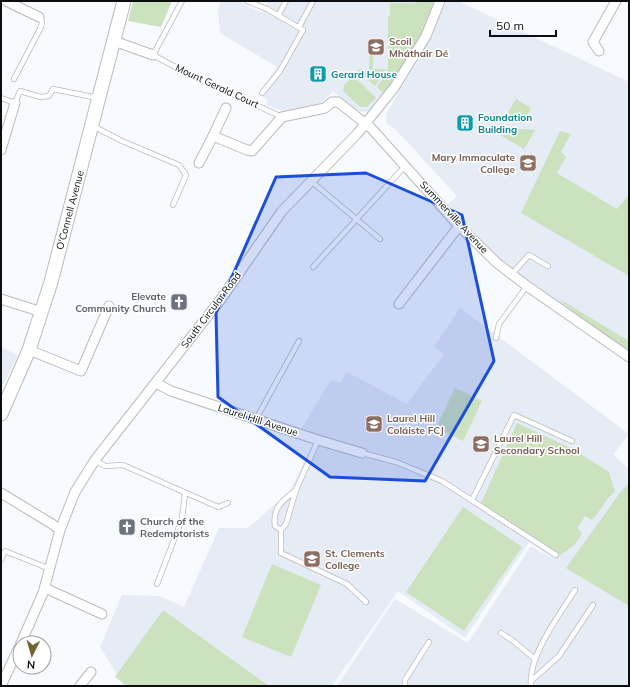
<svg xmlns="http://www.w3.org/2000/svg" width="630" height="687" font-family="Mulish,sans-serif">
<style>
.built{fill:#e5ecf5}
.green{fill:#cce1be}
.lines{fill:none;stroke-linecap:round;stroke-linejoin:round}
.service-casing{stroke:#b9bbbf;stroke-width:6}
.minor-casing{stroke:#b9bbbf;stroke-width:11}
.secondary-casing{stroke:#b9bbbf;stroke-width:15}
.service{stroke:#fff;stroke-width:4.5}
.minor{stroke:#fff;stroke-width:9}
.secondary{stroke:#fff;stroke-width:13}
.marked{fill:#1d4ed8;fill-opacity:0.2;stroke:#1d4ed8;stroke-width:3;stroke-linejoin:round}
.labels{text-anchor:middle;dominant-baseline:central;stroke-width:3;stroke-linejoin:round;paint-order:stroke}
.education-label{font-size:10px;font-weight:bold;fill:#785e54;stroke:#fff;text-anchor:start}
.culture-label{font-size:10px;font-weight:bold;fill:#0d838f;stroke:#fff;text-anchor:start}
.street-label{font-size:10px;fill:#0c0d0e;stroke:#fff}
.worship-label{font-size:10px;font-weight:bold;fill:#5b616d;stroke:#fff;text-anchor:end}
</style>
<rect width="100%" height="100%" fill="#f7fafe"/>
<g class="built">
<polygon points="221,1 238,1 262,13 268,1 434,1 424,30 394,81 373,108 369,111 362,112 355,110 333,91 321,103 292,110 284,111 266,105 268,100 259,94 277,67 220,33 218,10"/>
<polygon points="447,1 458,1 629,82 629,352 506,265 447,205 457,196 396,130 386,123 387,112 421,56"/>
<polygon points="460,308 629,434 613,454 629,469 629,686 337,686 395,599 468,643 531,546 559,563 529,542 465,638 398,591 332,686 124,686 100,647 122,595 159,596 184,607 219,528 248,528 290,491 315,441 300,431 331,380 340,383 347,372 407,404 444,354 434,347"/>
<polygon points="1,347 18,355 1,389"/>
</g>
<g class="green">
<polygon points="133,1 172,1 161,27 128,21"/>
<path d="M418,1H434C423,33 407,64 386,91L382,92L377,87L386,74L388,68V16H390V3H414Z"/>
<polygon points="373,50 373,69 386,69 375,86 357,71 361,68 363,73 369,68 370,51"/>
<polygon points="354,76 376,98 367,107 360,107 343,91 344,85"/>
<polygon points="516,99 531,108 523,123 503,121"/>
<polygon points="495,127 535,130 524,149 493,131"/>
<polygon points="560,131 571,134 561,152 566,157 557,173 617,209 627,197 629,197 629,276 521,213"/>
<polygon points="556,297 629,341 629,352 596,330"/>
<polygon points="455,388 482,401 463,441 436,428"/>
<path d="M517,423L573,449L609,472L615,492C605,499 601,511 592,520L585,516L577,528L582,533C577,544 570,549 560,555L481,503Z"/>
<polygon points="629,484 629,606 566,568 622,490"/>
<polygon points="463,507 522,547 464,631 406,592"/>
<polygon points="272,564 321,585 291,657 242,637"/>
<polygon points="163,610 269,686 128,686 115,677"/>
</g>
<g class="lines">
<defs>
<g id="service">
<polyline points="182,1 153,55 185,72 282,117"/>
<polyline points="247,1 267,9 303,30 280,71 262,93"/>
<polyline points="278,16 286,1"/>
<polyline points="299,27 313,1"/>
<polyline points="14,79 41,27 42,21 39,17"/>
<polyline points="1,98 15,103 20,91 41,97 49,96 53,89 98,98"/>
<polyline points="93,126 122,141 179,165 186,175 173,205"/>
<polyline points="311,181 380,239"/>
<polyline points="313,267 406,165"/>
<polyline points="512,274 529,255 548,266"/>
<polyline points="496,338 499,324 527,286"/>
<polyline points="256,419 299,341"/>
<polyline points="362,453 396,462 442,481 556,555"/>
<polyline points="95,460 105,466 123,465 218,507 228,503"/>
<path d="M296,490C283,501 272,507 275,526L281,530L286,524L296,490L318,440"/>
<polyline points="472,500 514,415 572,441"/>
<polyline points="281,530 281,553 347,584 366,602"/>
<polyline points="1,560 5,551 50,569"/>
<polyline points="157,584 182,519 185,493"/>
<polyline points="501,633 512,640 535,659"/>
<polyline points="531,681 559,656 593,605"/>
<polyline points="405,686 405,680 429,642"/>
<path d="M531,686C528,655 559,616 575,590"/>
</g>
<g id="minor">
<polyline points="6,1 39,17"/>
<polyline points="114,41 153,55"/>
<polyline points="599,51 593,42 616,1"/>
<polyline points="226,108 213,136 247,150 252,151 282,117 325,108 332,102 338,102 371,128 459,226 497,263 527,286 629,357"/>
<polyline points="1,150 15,103"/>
<polyline points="199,163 213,136"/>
<polyline points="1,299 42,312"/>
<polyline points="399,304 459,226"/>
<polyline points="29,350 81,371 109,306"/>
<polyline points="156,383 171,391 318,440 362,453"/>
<polyline points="1,493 52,524 60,530"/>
<polyline points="45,588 102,614"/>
<polyline points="21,643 43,593 60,530 75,492 95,460 221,299 282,211 357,134 394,88 426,36 440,1"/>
<polyline points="1,686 20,645"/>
<polyline points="80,686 91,672"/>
</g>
<polyline id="secondary" points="1,414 29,350 51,282 124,1"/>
</defs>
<use href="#service" class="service-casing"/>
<use href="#minor" class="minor-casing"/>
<use href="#secondary" class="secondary-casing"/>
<use href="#service" class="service"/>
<use href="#minor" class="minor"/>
<use href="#secondary" class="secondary"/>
</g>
<path class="marked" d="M366,173L462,215L494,361L425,481L330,477L218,397L216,313L276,177Z"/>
<defs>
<symbol id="school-square" viewBox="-11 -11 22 22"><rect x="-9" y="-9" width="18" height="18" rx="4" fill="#8d6e63" stroke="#fff"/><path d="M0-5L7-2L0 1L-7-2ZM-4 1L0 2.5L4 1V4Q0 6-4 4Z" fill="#fff"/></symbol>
<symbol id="building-square" viewBox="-11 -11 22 22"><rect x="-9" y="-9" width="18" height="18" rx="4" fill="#0f9aa8" stroke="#fff"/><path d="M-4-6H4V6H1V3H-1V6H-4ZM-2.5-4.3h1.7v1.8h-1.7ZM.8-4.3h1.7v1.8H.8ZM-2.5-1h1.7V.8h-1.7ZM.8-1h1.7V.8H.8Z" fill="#fff"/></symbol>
<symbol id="university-square" viewBox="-11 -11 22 22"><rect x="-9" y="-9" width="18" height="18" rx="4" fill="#8d6e63" stroke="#fff"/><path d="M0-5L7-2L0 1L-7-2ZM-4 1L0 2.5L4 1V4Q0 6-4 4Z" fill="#fff"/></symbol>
<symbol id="church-square" viewBox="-11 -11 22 22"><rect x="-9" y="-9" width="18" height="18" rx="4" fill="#6b7280" stroke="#fff"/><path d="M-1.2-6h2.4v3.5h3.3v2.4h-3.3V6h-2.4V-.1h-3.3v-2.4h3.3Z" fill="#fff"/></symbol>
</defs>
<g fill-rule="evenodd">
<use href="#school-square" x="366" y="37" width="20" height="20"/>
<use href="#building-square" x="308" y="64" width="20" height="20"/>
<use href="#building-square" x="455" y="113" width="20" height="20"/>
<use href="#university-square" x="518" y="153" width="20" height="20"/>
<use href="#church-square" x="169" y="292" width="20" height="20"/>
<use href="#school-square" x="364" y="414" width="20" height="20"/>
<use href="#school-square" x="471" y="434" width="20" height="20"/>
<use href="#church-square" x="117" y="517" width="20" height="20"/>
<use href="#school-square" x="302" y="549" width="20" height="20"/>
</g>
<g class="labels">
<g class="education-label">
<text x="389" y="41">Scoil<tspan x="389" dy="12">Mháthair Dé</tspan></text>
<text x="515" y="157" text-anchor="end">Mary Immaculate<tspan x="515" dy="12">College</tspan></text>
<text x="387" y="418">Laurel Hill<tspan x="387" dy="12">Coláiste FCJ</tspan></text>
<text x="494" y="438">Laurel Hill<tspan x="494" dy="12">Secondary School</tspan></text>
<text x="325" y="553">St. Clements<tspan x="325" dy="12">College</tspan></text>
</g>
<g class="culture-label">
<text x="331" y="74">Gerard House</text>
<text x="478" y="117">Foundation<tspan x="478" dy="12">Building</tspan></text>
</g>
<g class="street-label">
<text transform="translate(217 86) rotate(25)">Mount Gerald Court</text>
<text transform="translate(70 210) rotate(-75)">O'Connell Avenue</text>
<text transform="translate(454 217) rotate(47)">Summerville Avenue</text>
<text transform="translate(211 310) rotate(-53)">South Circular Road</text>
<text transform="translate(258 420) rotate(18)">Laurel Hill Avenue</text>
</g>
<g class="worship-label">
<text x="166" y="296">Elevate<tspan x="166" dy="12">Community Church</tspan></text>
<text x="140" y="521" text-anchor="start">Church of the<tspan x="140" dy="12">Redemptorists</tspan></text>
</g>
</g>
<rect width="630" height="687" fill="none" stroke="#0c0d0e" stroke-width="4"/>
<g transform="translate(32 655) rotate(185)"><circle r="19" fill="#ffffff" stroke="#9e9e9f"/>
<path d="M0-3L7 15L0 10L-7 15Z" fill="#736532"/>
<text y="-6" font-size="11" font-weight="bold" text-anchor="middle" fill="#0c0d0e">N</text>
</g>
<path d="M490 30v6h66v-6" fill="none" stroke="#0c0d0e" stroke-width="2"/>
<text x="496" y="30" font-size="12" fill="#0c0d0e" stroke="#ffffff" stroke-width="3" paint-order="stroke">50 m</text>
</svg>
